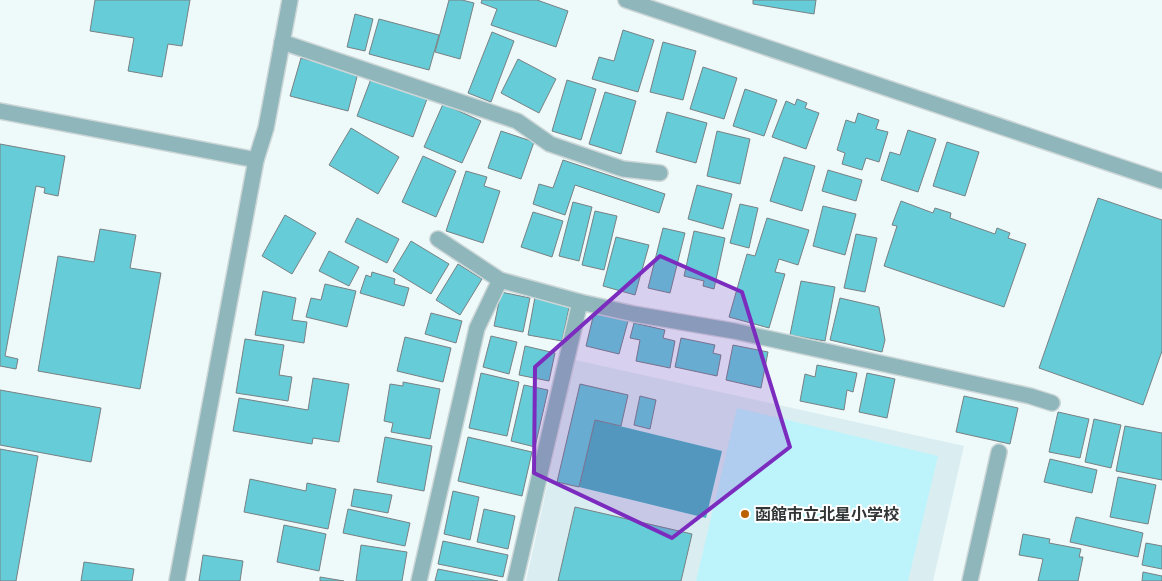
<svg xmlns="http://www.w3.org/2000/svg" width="1162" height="581" font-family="'IBM Plex Sans','Noto Sans JP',sans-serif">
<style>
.built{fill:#daeef1}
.green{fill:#bdf4fb}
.water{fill:#49b2be}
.building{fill:#65ccd8;stroke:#788183}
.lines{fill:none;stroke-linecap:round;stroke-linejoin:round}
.minor-casing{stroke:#ccd6d7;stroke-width:18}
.minor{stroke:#8eb6bb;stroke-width:15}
.marked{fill:#7b2cbf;fill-opacity:0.2;stroke:#7b2cbf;stroke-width:4;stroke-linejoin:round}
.poi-dot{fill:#ba6100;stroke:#fff;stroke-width:2}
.labels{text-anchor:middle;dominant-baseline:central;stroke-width:4;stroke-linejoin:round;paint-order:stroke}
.poi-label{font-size:16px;font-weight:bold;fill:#313535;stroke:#fff;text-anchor:start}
</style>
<rect width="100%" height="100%" fill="#eef9fa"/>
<polygon class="built" points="575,360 964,446 933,581 526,581"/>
<polygon class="green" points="737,408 938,456 908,581 696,581"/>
<polygon class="water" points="595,420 722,451 706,518 579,487"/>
<g class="building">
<polygon points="95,0 190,0 182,46 168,44 162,77 128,71 134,38 90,31"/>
<polygon points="449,0 462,0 474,3 460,59 435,52"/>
<polygon points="482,0 537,0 568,11 556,47 491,25 497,9 481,3"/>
<polygon points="753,0 816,0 814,14 753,4"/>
<polygon points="355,14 373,19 365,51 347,47"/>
<polygon points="379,19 439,35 429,70 369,54"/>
<polygon points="623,30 654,40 638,92 592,79 599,57 614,61"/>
<polygon points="492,32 514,41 491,102 468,93"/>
<polygon points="663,42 696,51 683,100 650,92"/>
<polygon points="301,58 358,73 348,111 290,96"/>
<polygon points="518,59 556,79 539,113 501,93"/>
<polygon points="703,67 737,78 724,119 690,109"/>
<polygon points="371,79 427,99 413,137 357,116"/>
<polygon points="567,80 596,89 581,140 552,131"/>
<polygon points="745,89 777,100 764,136 733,126"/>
<polygon points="605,92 636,101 621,154 589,144"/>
<polygon points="797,99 807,103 805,108 819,113 806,149 772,137 786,101 795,105"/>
<polygon points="443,104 481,121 462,163 424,147"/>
<polygon points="667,112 707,123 696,163 656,152"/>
<polygon points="858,113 879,120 876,129 888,132 879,162 866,158 862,170 842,164 845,153 837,150 846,120 855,123"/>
<polygon points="351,128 399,157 378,194 329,165"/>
<polygon points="908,130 936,139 918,192 881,180 890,152 900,155"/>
<polygon points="501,131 534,142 521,179 488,168"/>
<polygon points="717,131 750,139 740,184 707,176"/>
<polygon points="947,142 979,152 965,196 933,186"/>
<polygon points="0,144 65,156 58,196 44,193 45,188 36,186 5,356 18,359 16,369 0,366"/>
<polygon points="423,156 456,171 436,217 402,202"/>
<polygon points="784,157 815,166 802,211 770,201"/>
<polygon points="563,160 665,194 659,213 575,185 565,215 533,204 539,184 553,188"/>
<polygon points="828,170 862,180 856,201 822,191"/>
<polygon points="466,171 487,177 484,186 500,191 483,243 446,231"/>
<polygon points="697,185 732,194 723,229 688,219"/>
<polygon points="1098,198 1162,220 1162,351 1143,405 1039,368"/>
<polygon points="901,201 933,213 935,208 951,213 950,218 995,234 997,228 1010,233 1008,238 1026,244 1004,307 884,266 897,226 892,225"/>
<polygon points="573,202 592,207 579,261 559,256"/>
<polygon points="740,204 758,208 749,248 730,243"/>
<polygon points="823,206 856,214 845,255 813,246"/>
<polygon points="595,211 617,216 604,270 582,265"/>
<polygon points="533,212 563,221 552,257 521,247"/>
<polygon points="285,215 316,233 292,274 262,256"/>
<polygon points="357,218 399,239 387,263 345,242"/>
<polygon points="767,218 809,230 798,265 779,259 775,272 785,274 769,328 729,317 747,254 755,256"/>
<polygon points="663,228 685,233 670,293 648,288"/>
<polygon points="100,229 136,235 130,268 161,273 140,389 38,371 58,256 94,262"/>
<polygon points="694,231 725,238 714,289 703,286 704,281 684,276"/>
<polygon points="856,234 877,238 865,292 844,288"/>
<polygon points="616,237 649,245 635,295 603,286"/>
<polygon points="411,241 449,264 431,294 393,271"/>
<polygon points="329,251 359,267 349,286 319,271"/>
<polygon points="458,264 482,279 460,315 436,300"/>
<polygon points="372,272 395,279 394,284 409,288 404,306 360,293 366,275 371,277"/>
<polygon points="801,281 835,287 825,341 790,335"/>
<polygon points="325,284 356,291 347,327 306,317 311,298 321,300"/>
<polygon points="263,291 296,298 292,320 307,322 304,343 255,335"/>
<polygon points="501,292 530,298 523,332 494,326"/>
<polygon points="535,297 570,303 562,341 528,335"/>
<polygon points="840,298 879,307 885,340 882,352 830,340"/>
<polygon points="431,313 462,321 456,343 425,334"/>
<polygon points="594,313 628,321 619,354 586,346"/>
<polygon points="634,323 665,330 663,338 675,341 670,368 636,361 640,340 630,338"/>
<polygon points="491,336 517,342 509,374 483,367"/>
<polygon points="405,337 451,348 443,382 397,371"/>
<polygon points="681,338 715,345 713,353 721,355 717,376 675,367"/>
<polygon points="245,339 284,345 279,375 292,377 288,401 236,393"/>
<polygon points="733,345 768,352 761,388 726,380"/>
<polygon points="525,346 555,353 549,381 519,375"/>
<polygon points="817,365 857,373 853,392 847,390 844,410 800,401 805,374 815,377"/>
<polygon points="481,373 519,382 507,436 469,428"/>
<polygon points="867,373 895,379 887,418 859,412"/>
<polygon points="313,378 349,384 339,442 313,438 312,444 233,431 239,398 308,410"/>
<polygon points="403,382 440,389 430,439 391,432 393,423 384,421 390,384 403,386"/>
<polygon points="580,384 628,395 621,426 595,420 579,487 557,482"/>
<polygon points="524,385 548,390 535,447 511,441"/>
<polygon points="0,390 101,408 91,462 0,445"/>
<polygon points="640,396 656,400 650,429 634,425"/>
<polygon points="964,396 1018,408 1010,444 956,432"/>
<polygon points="1058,412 1089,419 1080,458 1049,452"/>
<polygon points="1094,419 1121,425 1111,468 1085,462"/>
<polygon points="1125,426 1162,433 1162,480 1116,471"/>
<polygon points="385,437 432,446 424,491 377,482"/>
<polygon points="468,437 532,452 522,496 458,481"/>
<polygon points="0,449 38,456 16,581 0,581"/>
<polygon points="1050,459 1097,470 1092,493 1044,482"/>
<polygon points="1118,477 1156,485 1148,524 1110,517"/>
<polygon points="250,479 306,491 307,483 336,489 328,529 244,512"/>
<polygon points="354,489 392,495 388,513 351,506"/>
<polygon points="453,491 479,497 470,540 444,534"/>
<polygon points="575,507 692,534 681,581 558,581"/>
<polygon points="348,509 410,523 405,546 343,533"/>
<polygon points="484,509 515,516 508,549 477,542"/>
<polygon points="1076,517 1143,533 1138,557 1070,542"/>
<polygon points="284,525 326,534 319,571 277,562"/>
<polygon points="1023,534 1050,539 1049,543 1081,549 1079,557 1083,557 1078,581 1038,581 1043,559 1019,555"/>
<polygon points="443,541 508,555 503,577 438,564"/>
<polygon points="1146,543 1162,546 1162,569 1142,565"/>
<polygon points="361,545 407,552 402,581 356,581"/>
<polygon points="203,555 243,561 240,581 199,581"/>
<polygon points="84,562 134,569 132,581 81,581"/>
<polygon points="438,569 498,581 435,581"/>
<polygon points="1143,572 1162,576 1162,581 1142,581"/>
<polygon points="320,577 344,581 320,581"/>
</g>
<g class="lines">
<defs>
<g id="minor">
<polyline points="626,0 1162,181"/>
<polyline points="282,42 517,121 550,144 623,169 660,173"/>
<polyline points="0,111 256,160"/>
<polyline points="438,239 500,280 580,302 634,314 734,331 1030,396 1052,403"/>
<polyline points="177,581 256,160 266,128 290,0"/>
<polyline points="419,581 477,328 500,280"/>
<polyline points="515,581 580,302"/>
<polyline points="970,581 999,452"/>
</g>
</defs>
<use href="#minor" class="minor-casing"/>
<use href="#minor" class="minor"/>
</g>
<path class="marked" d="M660,256L742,292L790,447L672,538L534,473L535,367Z"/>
<circle class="poi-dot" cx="745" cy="514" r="5"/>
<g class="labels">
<g class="poi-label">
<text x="755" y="514">函館市立北星小学校</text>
</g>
</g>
</svg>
